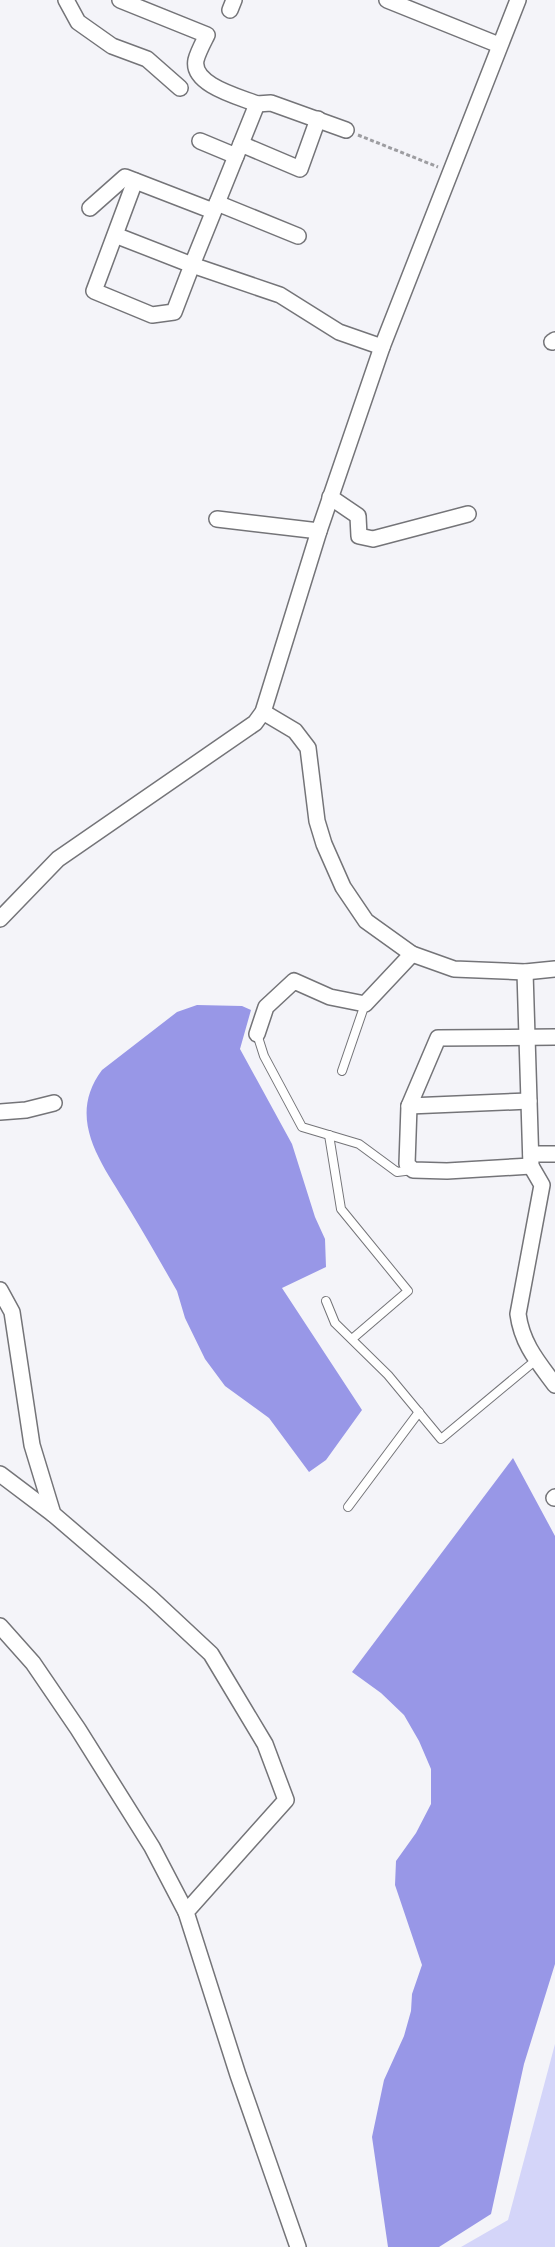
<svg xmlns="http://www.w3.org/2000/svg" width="555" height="2247" font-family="'Source Serif 4',serif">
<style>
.green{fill:#d4d5f9}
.water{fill:#9897e7}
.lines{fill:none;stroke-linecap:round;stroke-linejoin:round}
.lane-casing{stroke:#747478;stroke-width:10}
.street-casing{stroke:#747478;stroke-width:18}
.path{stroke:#9d9da1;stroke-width:3;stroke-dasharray:4 2.5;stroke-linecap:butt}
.lane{stroke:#fff;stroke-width:8}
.street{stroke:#fff;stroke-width:15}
</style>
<rect width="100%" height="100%" fill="#f4f4f9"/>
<polygon class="green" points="555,2044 555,2247 461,2247 508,2220"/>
<g class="water">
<path d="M197,1005L242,1006L251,1010L240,1049L292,1144L315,1217L325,1239L326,1267L282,1288L362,1410L326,1460L309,1472L269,1418L225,1386L205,1359L185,1318L177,1291C162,1265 147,1238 131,1212C105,1167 64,1121 102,1070L177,1012Z"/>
<polygon points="513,1458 555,1536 555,1964 524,2064 491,2214 439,2247 388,2247 372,2137 384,2080 404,2036 411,2011 412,1994 422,1965 395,1885 396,1861 416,1833 431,1804 431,1769 419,1741 404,1715 381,1693 352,1672"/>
</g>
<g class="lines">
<defs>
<g id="lane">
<polyline points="257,1034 264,1056 302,1127 359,1144 397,1172 413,1170"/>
<polyline points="342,1071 365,1004"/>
<polyline points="329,1135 341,1209 408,1291 352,1339"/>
<polyline points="326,1301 335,1323 388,1375 441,1439 536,1360"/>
<polyline points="348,1507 419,1412"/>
</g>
<g id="street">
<polyline points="66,0 78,22 112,46 147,59 180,88"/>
<path d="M120,0L207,35C203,43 198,52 196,60C191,85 240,97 257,104L192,265L280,295L339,332L382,347"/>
<polyline points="387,0 499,45"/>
<polyline points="230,10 234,0"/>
<polyline points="257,104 271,103 346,130"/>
<polyline points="200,141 236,156"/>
<polyline points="241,144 300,169 318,119"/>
<polyline points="217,203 298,236"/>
<polyline points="90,208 125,177 213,211"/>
<polyline points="115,235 192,265 174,312 152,315 94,291 135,181"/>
<polyline points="552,342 555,340"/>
<polyline points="330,497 358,516 359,536 373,539 468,514"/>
<polyline points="217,519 319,531"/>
<polyline points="263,712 295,731 308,748 317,821 324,844 343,887 366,921 412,954 454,969 525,972 555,969"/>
<polyline points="0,919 58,859 255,723 263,712 319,531 382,347 518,0"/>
<path d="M525,972L531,1166L542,1185L518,1314C522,1344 538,1362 555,1385"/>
<polyline points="257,1034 266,1007 294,981 330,997 365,1004 412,954"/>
<polyline points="409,1106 529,1101"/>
<polyline points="0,1112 26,1110 54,1103"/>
<polyline points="531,1154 555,1154"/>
<polyline points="531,1166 447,1171 413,1170 407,1164 409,1106 438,1038 555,1037"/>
<polyline points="0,1290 12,1312 32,1445 53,1514 151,1598 211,1654 265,1744 286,1800 186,1912 238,2075 298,2247"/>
<polyline points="0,1474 53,1514"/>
<polyline points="554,1498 555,1497"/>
<polyline points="0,1626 33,1663 78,1729 152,1847 186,1912"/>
</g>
</defs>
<use href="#lane" class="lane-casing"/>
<use href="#street" class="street-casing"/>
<polyline class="path" points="358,135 438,167"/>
<use href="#lane" class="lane"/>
<use href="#street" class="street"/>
</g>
</svg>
